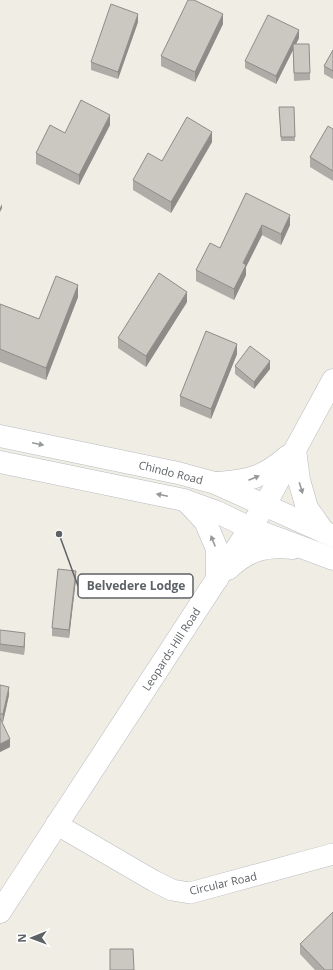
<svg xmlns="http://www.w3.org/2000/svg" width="333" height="970" font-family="'Open Sans',sans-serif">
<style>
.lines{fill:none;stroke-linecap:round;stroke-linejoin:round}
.street-casing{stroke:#b8bbbf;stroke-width:22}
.secondary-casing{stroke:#b7bbbf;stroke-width:23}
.street{stroke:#fff;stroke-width:21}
.secondary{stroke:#fff;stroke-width:22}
.wall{fill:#afaca7}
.shaded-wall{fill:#8e8c88}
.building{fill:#cbc8c2;stroke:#8e8c88}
.oneway{fill:#96999c}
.labels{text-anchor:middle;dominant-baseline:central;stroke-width:3.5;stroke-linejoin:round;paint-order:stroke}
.street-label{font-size:11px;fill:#5d6266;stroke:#fff}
.leader{fill:none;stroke:#5d6266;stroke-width:1.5}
.callout-dot{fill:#5d6266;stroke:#fff;stroke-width:1.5}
.callout{fill:#fff;stroke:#5d6266;stroke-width:1.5}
.callout-label{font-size:12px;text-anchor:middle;font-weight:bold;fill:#5d6266}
</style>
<rect width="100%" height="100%" fill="#f0ede5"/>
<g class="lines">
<defs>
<polyline id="street" points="56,824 154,881 172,890 190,893 333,854"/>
<g id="secondary">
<polyline points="0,436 178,473 215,483 333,536"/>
<polyline points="295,450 299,480 307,508 324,532"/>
<polyline points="0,462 184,500 217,512 250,528 333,559"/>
<path d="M218,483C249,481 264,477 288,456"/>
<polyline points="187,502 205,521 217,549 217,579"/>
<path d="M228,569C248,550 265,545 293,548"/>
<polyline points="0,912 265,505 333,380"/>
</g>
</defs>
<use href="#street" class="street-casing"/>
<use href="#secondary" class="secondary-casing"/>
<use href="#street" class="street"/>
<use href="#secondary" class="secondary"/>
</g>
<g class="wall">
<polygon points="138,22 118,79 91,70 91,62"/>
<polygon points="223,24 195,82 161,66 161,56"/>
<polygon points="299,38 296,44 310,73 310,80 294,81 293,50 276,84 245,68 245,61"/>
<polygon points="333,50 333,79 324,74 324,66"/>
<polygon points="279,107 294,107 295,141 281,141"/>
<polygon points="110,125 79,185 36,164 36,153 65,133"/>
<polygon points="333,129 333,181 310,167 310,157"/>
<polygon points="212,142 171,213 133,190 133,180"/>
<polygon points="246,193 290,225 281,245 262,235 246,267 246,275 234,300 196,281 196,270 220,248"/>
<polygon points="78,297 46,380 0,362 0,304 39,319"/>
<polygon points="187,302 146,367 118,348 118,338"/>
<polygon points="237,354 211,419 180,406 180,396"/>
<polygon points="235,366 270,369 254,389 235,374"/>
<polygon points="76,579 69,638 52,636 52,628"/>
<polygon points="0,630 25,641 24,655 0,651"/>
<polygon points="0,685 9,695 3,722 2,722 10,747 0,752"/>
<polygon points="300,944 333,970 315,970 300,954"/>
</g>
<g class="shaded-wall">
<polygon points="138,14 138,22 118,79 118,72"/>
<polygon points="223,14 223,24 195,82 195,72"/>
<polygon points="299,30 299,38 276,84 276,76"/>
<polygon points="110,115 110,125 79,185 79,175"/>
<polygon points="212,132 212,142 171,213 171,202"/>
<polygon points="2,204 2,208 0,212 0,208"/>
<polygon points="290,215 290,225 281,245 281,234"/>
<polygon points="262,225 262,235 246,267 246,275 234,300 234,289 243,263"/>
<polygon points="78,285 78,297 46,380 46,368"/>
<polygon points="187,292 187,302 146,367 146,356"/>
<polygon points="237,344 237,354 211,419 211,409"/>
<polygon points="270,361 270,369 254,389 254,382"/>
<polygon points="76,571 76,579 69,638 69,630"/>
<polygon points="25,633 25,641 24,655 24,647"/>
<polygon points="9,687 9,695 3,722 3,714"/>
<polygon points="10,739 10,747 0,752 0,744"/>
</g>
<g class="building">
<polygon points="188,0 194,0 223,14 195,72 161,56"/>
<polygon points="111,4 138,14 118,72 91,62"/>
<polygon points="268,15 299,30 276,76 245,61"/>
<polygon points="293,44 309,44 310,73 294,73"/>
<polygon points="333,50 333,71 324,66"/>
<polygon points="81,100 110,115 79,175 36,153 50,125 65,133"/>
<polygon points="279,107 294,107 295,137 281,137"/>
<polygon points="187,117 212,132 171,202 133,180 148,153 162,161"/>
<polygon points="328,126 333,129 333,171 310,157"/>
<polygon points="246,193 290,215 281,234 262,225 243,263 246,265 234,289 196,270 210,243 220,248"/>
<polygon points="159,273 187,292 146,356 118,338"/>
<polygon points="56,276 78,285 46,368 0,349 0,304 39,319"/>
<polygon points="206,331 237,344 211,409 180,396"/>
<polygon points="250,346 270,361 254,382 235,366"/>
<polygon points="58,569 76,571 69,630 52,628"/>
<polygon points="0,630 25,633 24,647 0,644"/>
<polygon points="0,685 9,687 3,714 0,714"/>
<polygon points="0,718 10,739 0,744"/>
<polygon points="333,912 333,970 325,970 300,944"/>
<polygon points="110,949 133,949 134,970 110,970"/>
</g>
<defs><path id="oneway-solid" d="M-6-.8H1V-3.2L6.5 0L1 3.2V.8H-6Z"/></defs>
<g class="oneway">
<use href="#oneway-solid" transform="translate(38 444) rotate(12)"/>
<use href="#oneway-solid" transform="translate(254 478) rotate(-23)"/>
<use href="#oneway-solid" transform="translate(301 488) rotate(73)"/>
<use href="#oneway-solid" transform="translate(162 495) rotate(-168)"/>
<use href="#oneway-solid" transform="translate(213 541) rotate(-112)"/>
</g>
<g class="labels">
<g class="street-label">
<text transform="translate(171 472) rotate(14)">Chindo Road</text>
<text transform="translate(171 649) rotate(-57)">Leopards Hill Road</text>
<text transform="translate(223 883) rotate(-13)">Circular Road</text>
</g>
</g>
<path class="leader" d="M59 534L78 586"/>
<circle class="callout-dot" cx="59" cy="534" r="4"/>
<rect class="callout" x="78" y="574" width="115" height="24" rx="4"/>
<g class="callout-label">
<text x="136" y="590">Belvedere Lodge</text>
</g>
<g transform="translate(32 938) rotate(269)" stroke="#ffffff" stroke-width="3" paint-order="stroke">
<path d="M0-3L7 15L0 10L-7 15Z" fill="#5d6266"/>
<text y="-6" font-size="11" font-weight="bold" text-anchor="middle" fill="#5d6266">N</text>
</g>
</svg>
